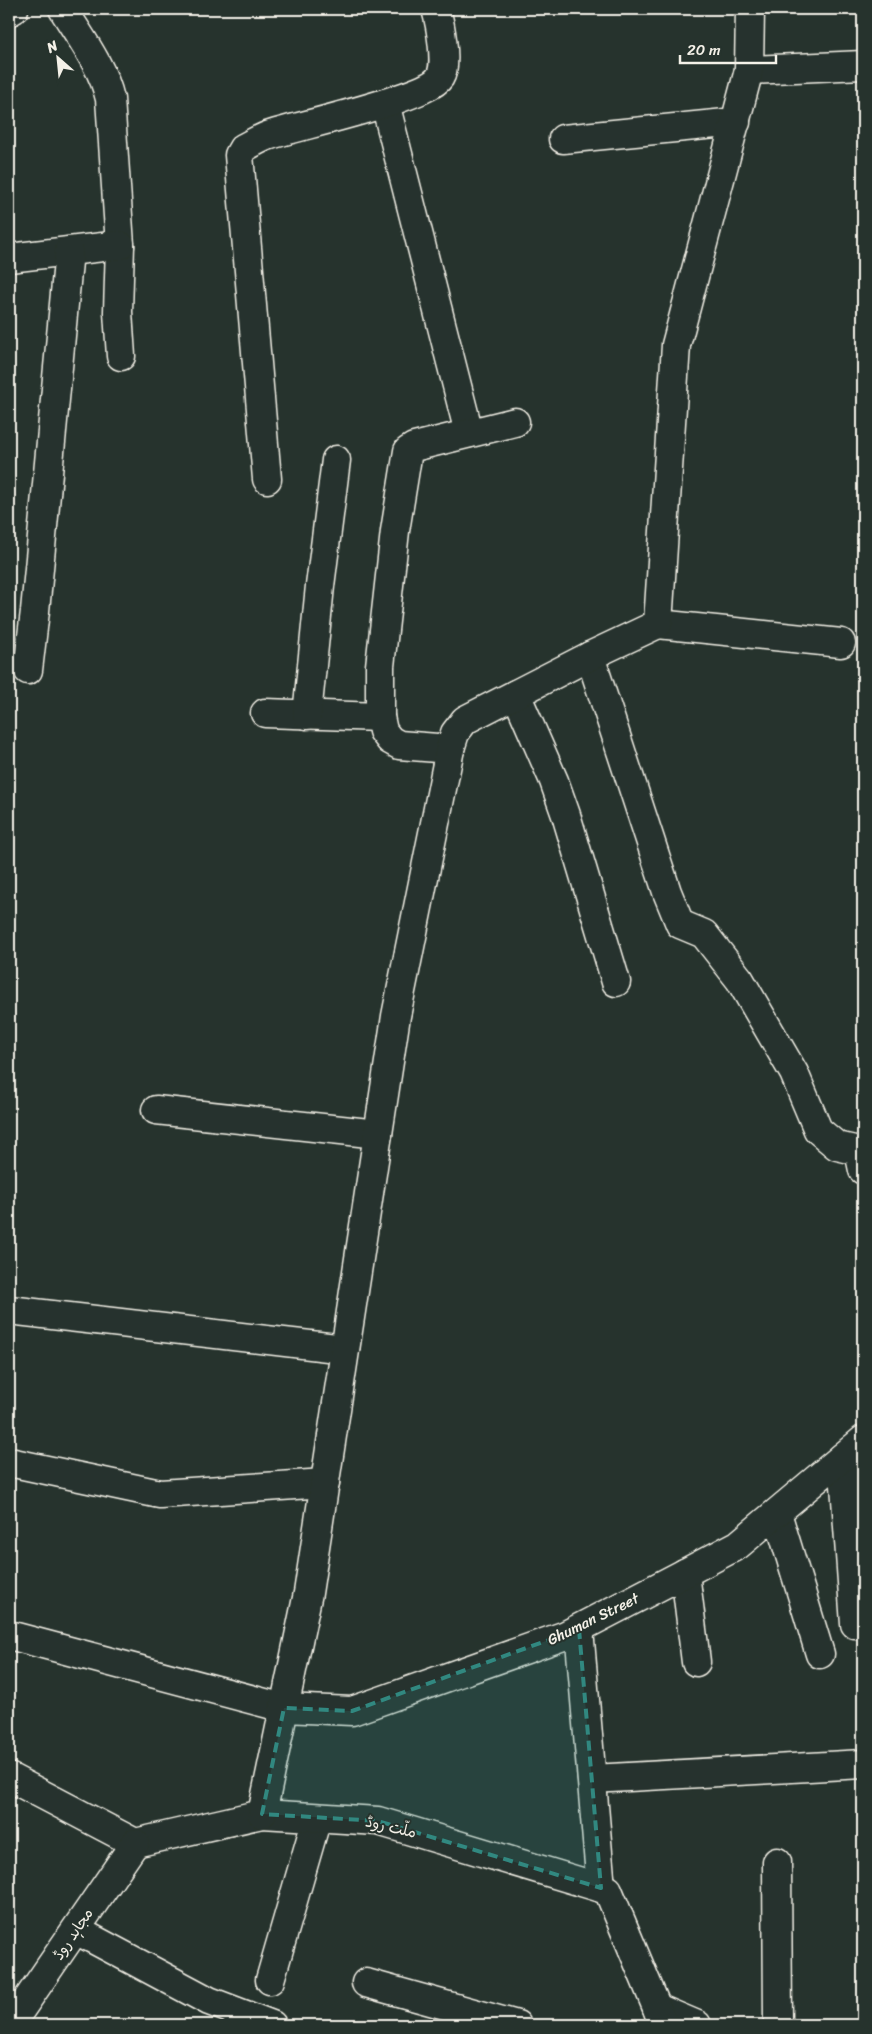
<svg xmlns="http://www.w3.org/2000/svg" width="872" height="2034" font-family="Sriracha,'Playpen Sans Arabic',sans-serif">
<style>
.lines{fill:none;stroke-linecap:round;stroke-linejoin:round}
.street-casing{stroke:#f4f1e8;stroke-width:31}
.secondary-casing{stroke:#f4f1e8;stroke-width:31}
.street{stroke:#26332d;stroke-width:28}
.secondary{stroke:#26332d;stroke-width:28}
.marked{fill:#318880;fill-opacity:0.2;stroke:#318880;stroke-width:4;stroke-dasharray:10 6;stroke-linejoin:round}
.labels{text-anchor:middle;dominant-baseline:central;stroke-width:4;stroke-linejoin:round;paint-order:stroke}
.street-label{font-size:15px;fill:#f4f1e8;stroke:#26332d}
</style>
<rect width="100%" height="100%" fill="#26332d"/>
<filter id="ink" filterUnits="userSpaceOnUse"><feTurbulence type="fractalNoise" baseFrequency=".02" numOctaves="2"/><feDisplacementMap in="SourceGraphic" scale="10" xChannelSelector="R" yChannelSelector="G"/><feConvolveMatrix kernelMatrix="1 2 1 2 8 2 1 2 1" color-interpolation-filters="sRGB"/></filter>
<g filter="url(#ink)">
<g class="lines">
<defs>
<g id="street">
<path d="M63,9C80,37 103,67 110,99L120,245L118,312L121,356"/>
<polyline points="749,70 863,65"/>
<polyline points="385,103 469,433"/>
<polyline points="563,139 736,122"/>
<polyline points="9,258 120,245"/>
<path d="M267,479L239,155L243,148C251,144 259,139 267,136C297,126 427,98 440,77C448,64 440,23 436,9"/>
<polyline points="658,624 841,643"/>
<polyline points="590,656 667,892 680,924 704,934 740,980 794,1073 818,1130 837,1146 859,1151 863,1170"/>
<polyline points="28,670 35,611 69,251"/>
<polyline points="516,694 554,781 566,815 616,982"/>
<polyline points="265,713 380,717"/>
<polyline points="307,715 320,586 336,460"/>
<polyline points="450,749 399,745 390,740 383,731 380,717 380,666 395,531 407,457 408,451 414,447 515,422"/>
<polyline points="156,1110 378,1134"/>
<polyline points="9,1310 345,1349"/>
<polyline points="843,1457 855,1624"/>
<polyline points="9,1462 160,1494 325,1483"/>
<polyline points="777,1513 820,1654"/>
<polyline points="685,1573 696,1662"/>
<polyline points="579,1629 601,1888"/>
<polyline points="9,1635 284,1708 352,1711 566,1635 685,1573 738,1545 863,1440"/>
<polyline points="592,1779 863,1764"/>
<polyline points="777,1862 778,2025"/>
<polyline points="76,1930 209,2001 272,2025"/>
<polyline points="270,1980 317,1818"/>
<polyline points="366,1983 517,2025"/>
<polyline points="657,2008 697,2025"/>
</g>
<g id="secondary">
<polyline points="9,12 14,9"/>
<polyline points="9,1777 135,1843 262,1814 378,1821 608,1890 657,2008 663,2025"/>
<polyline points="262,1814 308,1593 396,1016 450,749 455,733 465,720 590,656 658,624 676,345 749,70 750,9"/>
<polyline points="10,2025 135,1843"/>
</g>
</defs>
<use href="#street" class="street-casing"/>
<use href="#secondary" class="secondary-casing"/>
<use href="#street" class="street"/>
<use href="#secondary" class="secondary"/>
</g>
</g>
<path class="marked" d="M579,1629L601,1888L378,1821L262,1814L284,1708L352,1711Z"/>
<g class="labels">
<g class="street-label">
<text transform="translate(593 1619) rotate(-26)">Ghuman Street</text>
<text transform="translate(391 1827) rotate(13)">ملّت روڈ</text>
<text transform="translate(73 1934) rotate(-56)">مجاہد روڈ</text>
</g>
</g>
<rect width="872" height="2034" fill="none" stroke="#26332d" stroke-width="30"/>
<rect x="15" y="15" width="842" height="2004" fill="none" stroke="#f4f1e8" stroke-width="2" filter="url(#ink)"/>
<g transform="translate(58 58) rotate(333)" stroke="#26332d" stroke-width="4" paint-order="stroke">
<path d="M0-4L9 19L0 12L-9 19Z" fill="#f4f1e8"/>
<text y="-8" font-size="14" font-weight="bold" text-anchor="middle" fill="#f4f1e8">N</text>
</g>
<path d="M680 55v8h96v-8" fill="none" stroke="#f4f1e8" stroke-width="2.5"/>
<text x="687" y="55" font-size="15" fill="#f4f1e8" stroke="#26332d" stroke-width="4" paint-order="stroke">20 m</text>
</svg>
